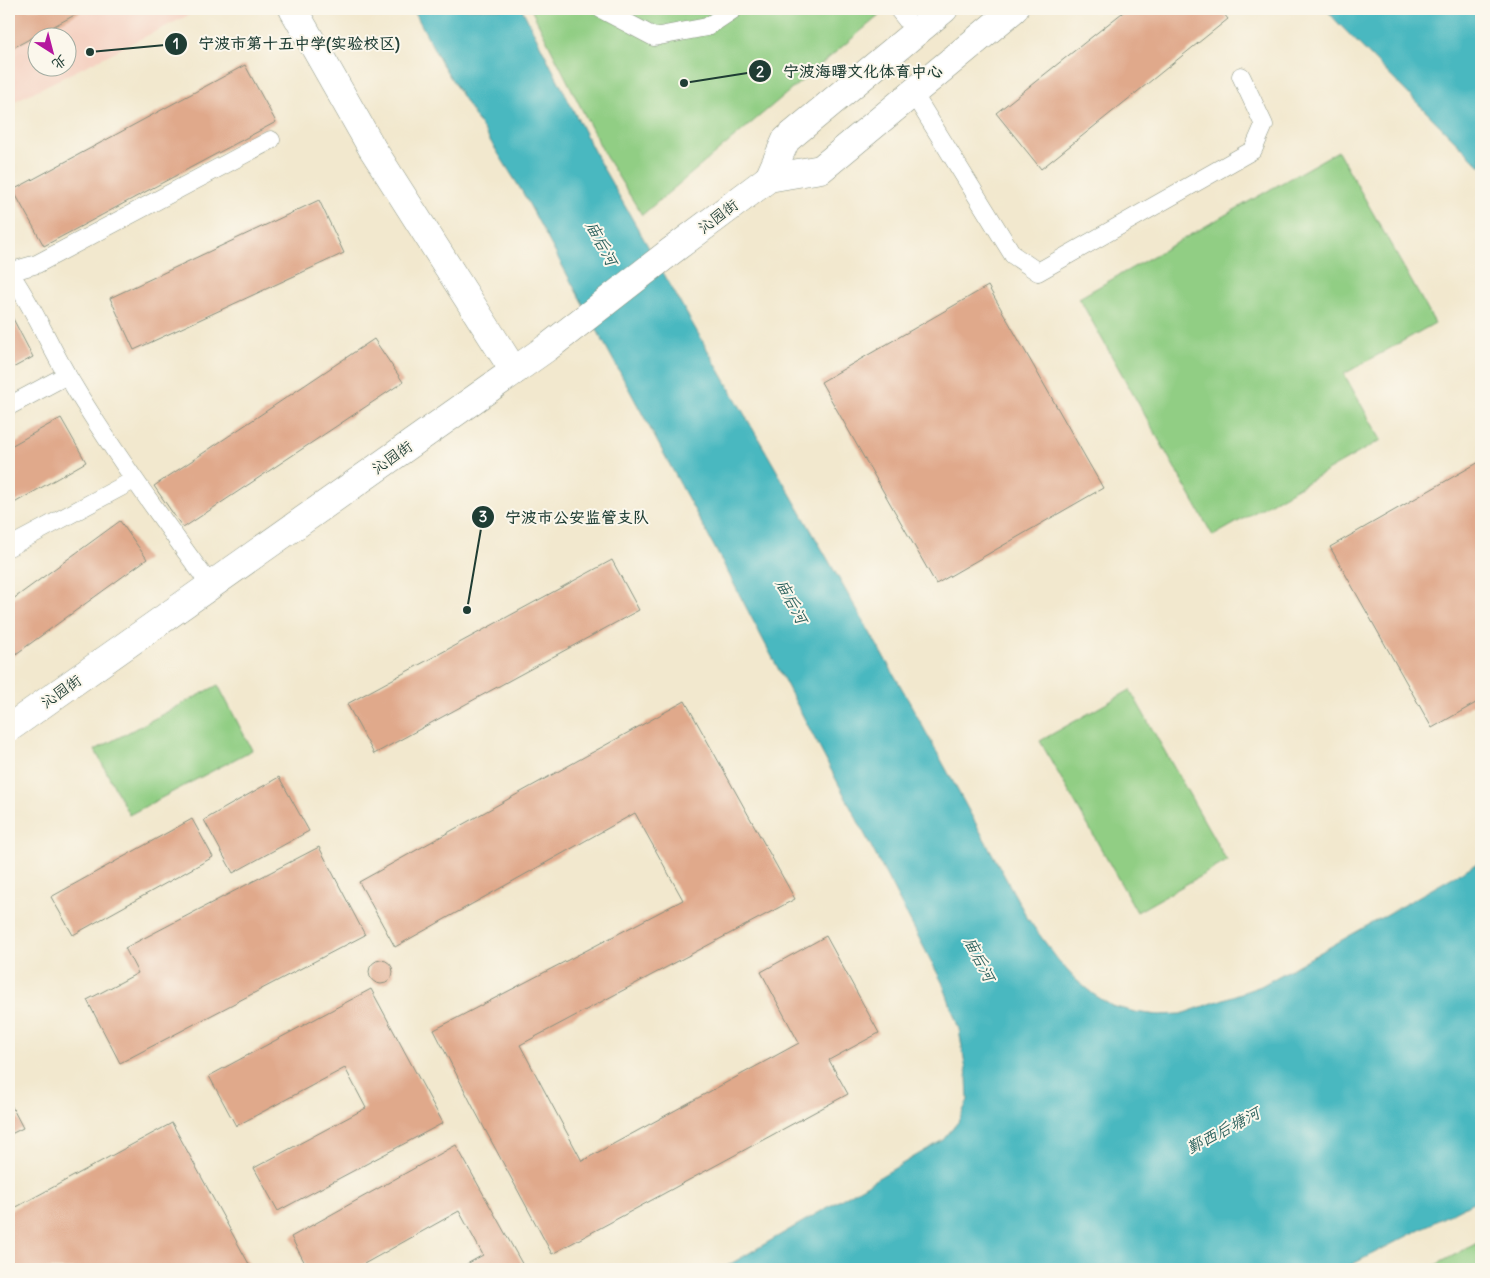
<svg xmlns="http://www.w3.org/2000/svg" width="1490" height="1278" font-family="Delius,'LXGW WenKai TC',sans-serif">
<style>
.built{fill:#f5d2c2;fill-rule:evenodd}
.green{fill:#91ce84;stroke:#58865c}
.water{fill:#49b8c0;stroke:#347a7a}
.building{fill:#e0a98b}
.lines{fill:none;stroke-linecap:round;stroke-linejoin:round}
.lane-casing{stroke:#889281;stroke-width:19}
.street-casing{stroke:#889281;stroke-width:29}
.lane{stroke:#fff;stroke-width:18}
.street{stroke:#fff;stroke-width:28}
.labels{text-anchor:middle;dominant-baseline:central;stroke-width:4;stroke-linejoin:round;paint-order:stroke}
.street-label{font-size:15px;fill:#1f3d34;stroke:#fbf7ec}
.water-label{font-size:16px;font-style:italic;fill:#2c625e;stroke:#fbf7ec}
.leader{fill:none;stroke:#1f3d34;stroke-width:2}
.callout-dot{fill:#1f3d34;stroke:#fbf7ec;stroke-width:2}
.mark-label{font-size:15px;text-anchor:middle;font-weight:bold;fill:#fff}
.callout-label{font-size:16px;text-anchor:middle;font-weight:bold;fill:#1f3d34;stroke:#fbf7ec;stroke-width:4;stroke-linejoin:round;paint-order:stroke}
</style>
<rect width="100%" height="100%" fill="#fbf7ec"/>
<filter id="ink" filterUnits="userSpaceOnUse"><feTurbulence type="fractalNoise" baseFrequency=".02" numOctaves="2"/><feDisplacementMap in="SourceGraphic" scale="10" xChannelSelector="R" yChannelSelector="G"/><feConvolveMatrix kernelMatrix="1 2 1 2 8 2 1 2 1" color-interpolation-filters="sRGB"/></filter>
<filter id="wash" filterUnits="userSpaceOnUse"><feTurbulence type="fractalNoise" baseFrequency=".0096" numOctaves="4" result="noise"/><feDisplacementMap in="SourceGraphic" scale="20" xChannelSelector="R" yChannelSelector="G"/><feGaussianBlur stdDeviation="1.12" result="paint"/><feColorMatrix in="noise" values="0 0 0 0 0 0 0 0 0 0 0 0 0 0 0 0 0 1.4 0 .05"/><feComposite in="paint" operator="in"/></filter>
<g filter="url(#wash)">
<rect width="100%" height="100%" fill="#f2e8ce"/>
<path class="built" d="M9,9H201L9,104ZM38,38H68V68H38Z"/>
<g class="green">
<polygon points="531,9 887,9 642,215 606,157"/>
<polygon points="1338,151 1435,323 1344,374 1381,440 1213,536 1079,298"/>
<polygon points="218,685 252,750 129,815 95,750"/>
<polygon points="1130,690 1227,861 1137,912 1040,741"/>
<polygon points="1481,1241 1481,1269 1428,1269"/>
</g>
<g class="water">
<polygon points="413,9 522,9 599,161 904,692 1028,919 1058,960 1075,979 1093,994 1112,1006 1135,1012 1158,1015 1181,1014 1261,986 1481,861 1481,1198 1343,1269 722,1269 943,1140 958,1122 968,1100 967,1076 959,1029 943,984 724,565 523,193 442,64"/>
<polygon points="1326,9 1481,9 1481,167 1338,23"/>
</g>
<g id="blocks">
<g class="building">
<polygon points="9,9 86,9 9,50"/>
<polygon points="1127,9 1220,9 1228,19 1041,169 996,113"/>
<polygon points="245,65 276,122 44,246 13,190"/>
<polygon points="319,200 344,253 134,350 110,298"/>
<polygon points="988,286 1103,488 936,584 821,382"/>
<polygon points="9,311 33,357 9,370"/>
<polygon points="374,339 403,382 183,528 154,486"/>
<polygon points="61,418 86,462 9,506 9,447"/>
<polygon points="1481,461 1481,700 1432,728 1330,547"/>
<polygon points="120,521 147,559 9,659 9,602"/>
<polygon points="612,560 639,610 374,754 347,704"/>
<polygon points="685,701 795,899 520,1045 582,1161 799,1043 761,972 826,936 879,1033 829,1060 848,1094 552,1254 474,1109 434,1030 683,900 635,813 395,947 359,882"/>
<polygon points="279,777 309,831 233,873 204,820"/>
<polygon points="192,819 213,857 73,935 51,897"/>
<polygon points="319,847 365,935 120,1063 87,1000 138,973 125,948"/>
<circle cx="381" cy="972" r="12"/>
<polygon points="371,989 443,1123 278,1211 254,1168 366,1108 345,1068 236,1126 209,1076"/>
<polygon points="9,1101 23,1128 9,1135"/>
<polygon points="172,1123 250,1266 245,1269 9,1269 9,1211"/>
<polygon points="456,1145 525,1269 458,1269 483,1255 459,1211 355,1269 308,1269 291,1237"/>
</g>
</g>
</g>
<g filter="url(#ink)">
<use href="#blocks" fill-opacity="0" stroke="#889281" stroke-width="1"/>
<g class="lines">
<defs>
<g id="lane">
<polyline points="601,9 654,37 707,27 734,9"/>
<polyline points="898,9 916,32"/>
<polyline points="913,93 1013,255 1038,272 1253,150 1264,125 1241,76"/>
<path d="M9,272C32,304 47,341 67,375C110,448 160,516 210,585"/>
<polyline points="9,272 37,264 271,140"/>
<polyline points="9,406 67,375"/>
<polyline points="9,547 134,480"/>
</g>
<g id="street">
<polyline points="293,9 372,148 514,371"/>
<polyline points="769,178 786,140 944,9"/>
<polyline points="9,728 548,347 670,252 769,178 821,169 1014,9"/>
</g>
</defs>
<use href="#lane" class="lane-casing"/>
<use href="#street" class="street-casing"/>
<use href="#lane" class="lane"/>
<use href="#street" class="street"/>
</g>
</g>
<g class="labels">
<g class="street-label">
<text transform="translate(718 216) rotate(-37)">沁园街</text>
<text transform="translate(392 457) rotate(-35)">沁园街</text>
<text transform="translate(61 691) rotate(-35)">沁园街</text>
</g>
<g class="water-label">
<text transform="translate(602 243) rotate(62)">庙后河</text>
<text transform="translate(792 601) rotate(62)">庙后河</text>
<text transform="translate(980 959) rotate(63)">庙后河</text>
<text transform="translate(1223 1130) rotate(-28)">鄞西后塘河</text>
</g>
</g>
<path class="leader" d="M90 52L176 44M684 83L760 71M467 610L483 517"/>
<g class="callout-dot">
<circle cx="90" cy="52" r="5"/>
<circle cx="684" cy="83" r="5"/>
<circle cx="467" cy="610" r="5"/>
<circle cx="176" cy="44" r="12"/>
<circle cx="760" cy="71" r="12"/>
<circle cx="483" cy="517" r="12"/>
</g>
<g class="mark-label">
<text x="176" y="49">1</text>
<text x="760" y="77">2</text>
<text x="483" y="522">3</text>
</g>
<g class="callout-label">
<text x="299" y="49">宁波市第十五中学(实验校区)</text>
<text x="863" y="77">宁波海曙文化体育中心</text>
<text x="577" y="523">宁波市公安监管支队</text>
</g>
<rect width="1490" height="1278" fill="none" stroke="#fbf7ec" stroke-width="30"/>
<g transform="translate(52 52) rotate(144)"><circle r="24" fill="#fbf7ec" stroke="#a3ada2"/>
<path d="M0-4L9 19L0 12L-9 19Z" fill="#b5179e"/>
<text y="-8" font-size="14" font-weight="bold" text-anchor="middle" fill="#1f3d34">北</text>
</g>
</svg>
